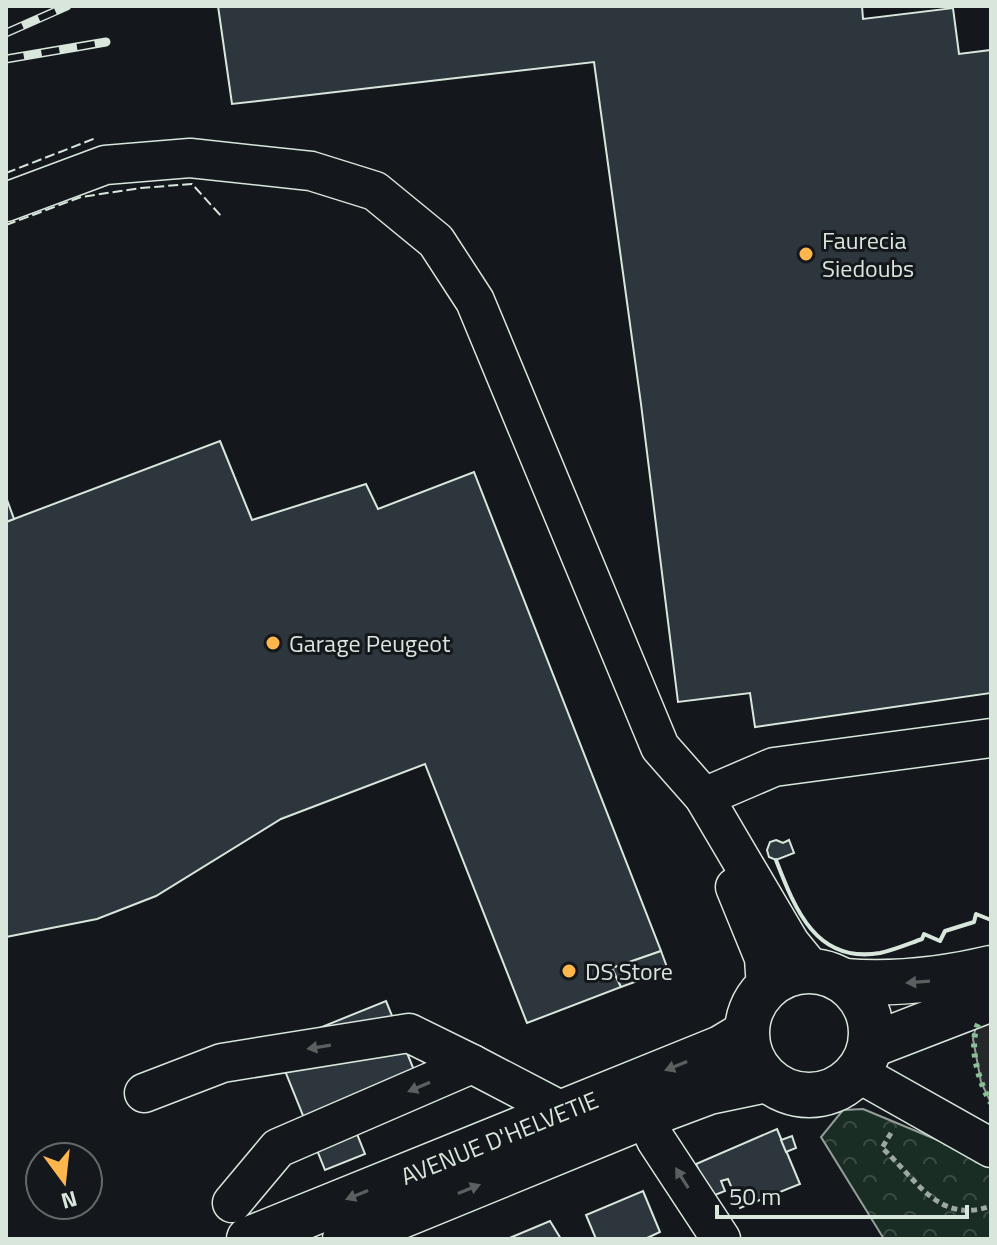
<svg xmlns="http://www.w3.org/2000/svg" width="997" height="1245" font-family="'Titillium Web',sans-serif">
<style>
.park{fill:url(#park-crowns);stroke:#939e99;stroke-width:2}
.parking{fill:#24282b;stroke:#939e99;stroke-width:2}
.building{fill:#2c363c;stroke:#d8e6dc;stroke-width:2}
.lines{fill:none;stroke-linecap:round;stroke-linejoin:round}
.minor-casing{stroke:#d8e6dc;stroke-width:41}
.major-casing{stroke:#d8e6dc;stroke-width:47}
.path{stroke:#9da8a2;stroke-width:5;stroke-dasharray:6 4;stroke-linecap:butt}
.minor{stroke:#14181c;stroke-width:38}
.major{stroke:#14181c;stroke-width:44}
.rail-casing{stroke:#d8e6dc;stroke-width:9}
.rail{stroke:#14181c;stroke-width:6;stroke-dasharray:18;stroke-linecap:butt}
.hedge{stroke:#8ac095;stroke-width:6;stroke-dasharray:4 6;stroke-linecap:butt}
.fence{stroke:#d8e6dc;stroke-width:2;stroke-dasharray:10 4;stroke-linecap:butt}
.wall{stroke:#d8e6dc;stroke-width:4}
.oneway{fill:#59605f}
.poi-dot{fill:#ffb74d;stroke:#14181c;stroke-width:3}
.labels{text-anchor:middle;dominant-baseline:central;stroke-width:6;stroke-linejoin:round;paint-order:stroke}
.poi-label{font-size:24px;fill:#d8e6dc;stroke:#14181c;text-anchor:start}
.street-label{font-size:24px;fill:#d8e6dc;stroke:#14181c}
</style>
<defs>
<pattern id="park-crowns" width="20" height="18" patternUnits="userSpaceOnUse" patternTransform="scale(2)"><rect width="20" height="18" fill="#1a2d24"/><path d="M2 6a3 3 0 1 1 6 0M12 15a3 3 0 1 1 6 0" fill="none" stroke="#3b4b43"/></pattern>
</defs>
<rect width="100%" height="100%" fill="#14181c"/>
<polygon class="park" points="863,1109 952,1146 991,1168 991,1239 884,1239 821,1137 843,1110"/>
<polygon class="parking" points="991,1016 991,1103 981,1082 973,1039 976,1026"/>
<g class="building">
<polygon points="218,6 862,6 863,19 953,8 959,54 991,50 991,693 755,727 750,693 678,702 641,404 594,62 232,104"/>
<polygon points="220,441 252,520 366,484 378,509 474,472 661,951 612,968 621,987 527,1023 425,764 281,819 156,896 97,919 6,937 6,522"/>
<polygon points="6,497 14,519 6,522"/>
<polygon points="776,840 783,843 789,840 794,853 776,860 769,857 767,850 770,842"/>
<polygon points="661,951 668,970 621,987 612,968"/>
<polygon points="386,1001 416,1075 345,1104 365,1154 325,1170 275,1046"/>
<polygon points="777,1129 800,1184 740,1208 728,1179 721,1181 725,1191 710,1197 696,1164"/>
<polygon points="792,1136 796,1148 786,1152 781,1140"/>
<polygon points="643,1191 660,1232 645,1239 596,1239 586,1215"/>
<polygon points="550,1221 561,1239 507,1239"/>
</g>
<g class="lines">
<defs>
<g id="minor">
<polyline points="6,202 105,165 190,158 311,171 375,191 436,241 475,301 660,747 704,797 790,943 812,970"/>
<polyline points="704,797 774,767 991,738"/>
<polyline points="735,887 764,958 766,988"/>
<polyline points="858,1073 991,1148"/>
<polyline points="144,1093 222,1063 409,1033 472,1064"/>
<polyline points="645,1116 656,1140 721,1239"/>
<polyline points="232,1203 278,1148 472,1064 564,1112"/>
</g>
<g id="major">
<circle cx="809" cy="1033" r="62"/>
<path d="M844,981C895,985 941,980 991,968"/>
<polyline points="872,1045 991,999"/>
<path id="s1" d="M249,1239L721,1048L746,1033"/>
<polyline points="345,1239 645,1116 709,1092 767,1080"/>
</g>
</defs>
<use href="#minor" class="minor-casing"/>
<use href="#major" class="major-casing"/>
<path class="path" d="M891,1133L882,1148C916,1178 938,1225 991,1206"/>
<use href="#minor" class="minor"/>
<use href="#major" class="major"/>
<defs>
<g id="rail">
<polyline points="6,33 67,6"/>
<polyline points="6,59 106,42"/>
</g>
</defs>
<use href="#rail" class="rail-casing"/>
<use href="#rail" class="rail"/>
<path class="hedge" d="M978,1024C968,1046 979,1083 991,1103"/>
<g class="fence">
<polyline points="6,173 96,138"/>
<polyline points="6,225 81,197 141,188 192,184 222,217"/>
</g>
<path class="wall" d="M776,860C795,909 816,964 880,953C894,950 908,944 922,939L924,934L940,941L945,931L974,922L976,914L991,920"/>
</g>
<defs><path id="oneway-solid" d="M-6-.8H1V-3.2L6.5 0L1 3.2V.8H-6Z" transform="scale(2)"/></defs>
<g class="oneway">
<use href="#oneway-solid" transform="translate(918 982) rotate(176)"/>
<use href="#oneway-solid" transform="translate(319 1047) rotate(171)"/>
<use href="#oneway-solid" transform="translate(676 1066) rotate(158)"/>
<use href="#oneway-solid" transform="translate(419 1087) rotate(157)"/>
<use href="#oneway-solid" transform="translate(682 1178) rotate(-122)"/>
<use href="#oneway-solid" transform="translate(469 1189) rotate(-22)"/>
<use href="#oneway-solid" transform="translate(357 1195) rotate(158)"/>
</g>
<g class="poi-dot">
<circle cx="806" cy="254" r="8"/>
<circle cx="273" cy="643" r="8"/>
<circle cx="569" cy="971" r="8"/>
</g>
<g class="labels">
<g class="poi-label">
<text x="822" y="240">Faurecia<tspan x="822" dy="28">Siedoubs</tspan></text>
<text x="289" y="643">Garage Peugeot</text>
<text x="585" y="971">DS Store</text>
</g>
<g class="street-label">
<text stroke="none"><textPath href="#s1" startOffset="270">AVENUE D'HELVETIE</textPath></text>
</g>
</g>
<rect width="997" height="1245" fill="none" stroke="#d8e6dc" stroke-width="16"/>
<g transform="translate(64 1181) rotate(165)"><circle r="38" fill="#14181c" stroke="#626a69" stroke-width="2"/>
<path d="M0-6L14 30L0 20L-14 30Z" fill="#ffb74d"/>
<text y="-12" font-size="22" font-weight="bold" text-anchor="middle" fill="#d8e6dc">N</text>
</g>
<path d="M717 1205v12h250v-12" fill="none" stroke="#d8e6dc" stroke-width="4"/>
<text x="729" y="1205" font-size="24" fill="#d8e6dc" stroke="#14181c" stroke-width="6" paint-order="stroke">50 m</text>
</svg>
